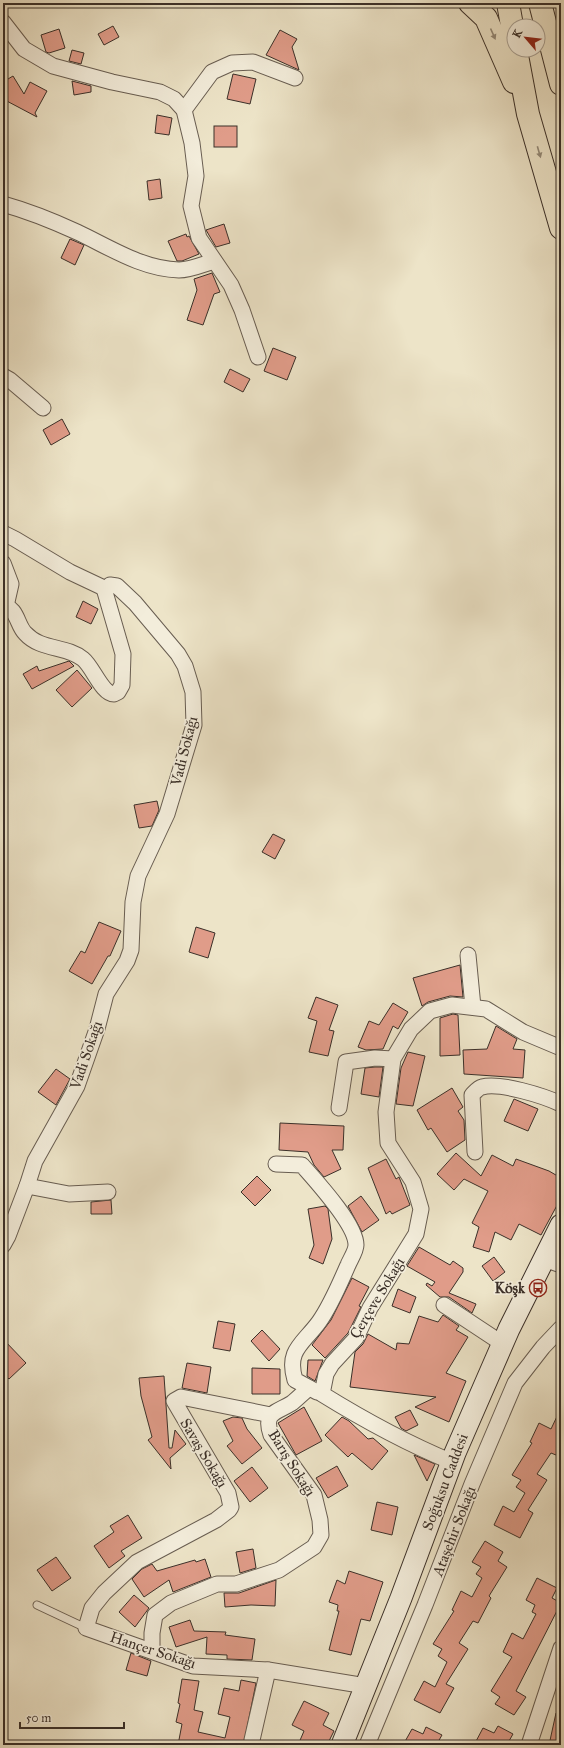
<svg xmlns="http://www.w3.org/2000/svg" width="564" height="1748" font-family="'IM FELL Great Primer',serif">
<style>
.building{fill:#e09c89;stroke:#3b3029}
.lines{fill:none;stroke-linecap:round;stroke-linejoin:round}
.lane-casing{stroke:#685d51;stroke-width:9}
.street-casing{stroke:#685d51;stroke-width:17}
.secondary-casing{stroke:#3b3029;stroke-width:23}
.highway-casing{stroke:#3b3029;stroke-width:24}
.lane{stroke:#f3eddb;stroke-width:7}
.street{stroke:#f3eddb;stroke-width:15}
.secondary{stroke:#f3eddb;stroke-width:21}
.highway{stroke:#ede4c8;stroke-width:22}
.oneway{fill:#948a78}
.labels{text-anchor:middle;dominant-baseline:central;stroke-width:3.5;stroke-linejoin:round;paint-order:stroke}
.street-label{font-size:15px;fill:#3b3029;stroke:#f3eddb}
.poi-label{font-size:15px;font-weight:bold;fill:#3b3029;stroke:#f3eddb;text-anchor:end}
</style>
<rect width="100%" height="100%" fill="#ede4c8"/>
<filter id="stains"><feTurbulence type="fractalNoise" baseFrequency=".005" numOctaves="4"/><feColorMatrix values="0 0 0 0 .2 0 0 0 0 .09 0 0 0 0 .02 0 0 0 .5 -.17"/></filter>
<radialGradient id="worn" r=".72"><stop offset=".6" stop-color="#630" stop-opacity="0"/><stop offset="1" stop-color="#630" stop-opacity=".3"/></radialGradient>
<g class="building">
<polygon points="113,26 119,37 104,45 98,34"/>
<polygon points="59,29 65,48 49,53 46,52 41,35"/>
<polygon points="280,30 297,39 292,47 299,70 266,55"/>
<polygon points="72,50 84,53 81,64 69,61"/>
<polygon points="233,74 256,79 250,104 227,99"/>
<polygon points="13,76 24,94 30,82 47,91 35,113 37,117 3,99 3,82"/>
<polygon points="72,81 91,86 91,92 74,95"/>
<polygon points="157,115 172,118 169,135 155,133"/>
<rect x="214" y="126" width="23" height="21"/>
<polygon points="160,179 162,198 149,200 147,181"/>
<polygon points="224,224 230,243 216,247 206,230"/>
<polygon points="186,234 187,237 189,236 199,254 182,261 177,261 168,241"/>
<polygon points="70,239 84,245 75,265 61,258"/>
<polygon points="212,273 220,292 214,294 203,325 187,320 197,290 194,279"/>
<polygon points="273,348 296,357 287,380 264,371"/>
<polygon points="230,369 250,379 243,392 224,382"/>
<polygon points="62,419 70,434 51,445 43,430"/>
<polygon points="83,601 98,609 91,624 76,617"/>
<polygon points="69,661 74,666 32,689 23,674 37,666 39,671"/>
<polygon points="77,670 92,688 72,707 56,690"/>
<polygon points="157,801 159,810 152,826 139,828 134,805"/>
<polygon points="273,834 285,840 275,859 262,852"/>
<polygon points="99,922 121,931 110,956 108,956 92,984 69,971 81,951 85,953"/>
<polygon points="196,927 215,933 208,958 189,952"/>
<polygon points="460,965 463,997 450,996 428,1002 422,1006 413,978"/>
<polygon points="316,997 338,1005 329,1030 334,1031 328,1056 309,1052 317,1021 308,1018"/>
<polygon points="393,1003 408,1012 398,1029 393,1026 383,1049 366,1050 358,1047 369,1021 379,1025"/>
<polygon points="453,1014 458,1015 460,1055 440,1056 440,1018"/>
<polygon points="496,1026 517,1039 513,1049 525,1050 523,1078 464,1074 463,1050 487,1049"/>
<polygon points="408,1052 425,1056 413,1106 396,1104 401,1068"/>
<polygon points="375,1067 383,1067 379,1097 361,1094 365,1068"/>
<polygon points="56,1069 70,1079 56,1105 38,1092"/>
<polygon points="452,1088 463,1107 458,1111 464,1120 465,1140 447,1152 431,1128 428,1130 417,1110"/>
<polygon points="514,1099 538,1109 528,1131 504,1121"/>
<polygon points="280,1123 344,1126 343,1150 332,1150 341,1169 324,1177 314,1165 308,1152 279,1150"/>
<polygon points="456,1153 481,1176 492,1155 513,1166 516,1159 549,1171 561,1178 561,1198 541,1235 519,1224 511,1240 495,1232 489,1252 473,1247 479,1227 472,1223 488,1191 464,1179 454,1190 437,1174"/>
<polygon points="386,1159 396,1179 399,1177 410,1205 392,1214 390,1211 386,1214 368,1168"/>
<polygon points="257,1176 271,1190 255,1206 241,1192"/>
<polygon points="361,1196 379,1220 362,1232 348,1206"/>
<polygon points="111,1200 112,1214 91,1214 91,1202"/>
<polygon points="325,1206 328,1209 332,1239 323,1264 309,1258 314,1245 308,1209"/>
<polygon points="419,1247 450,1265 453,1261 463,1268 463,1272 449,1293 476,1304 472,1313 449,1297 440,1297 426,1285 427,1283 432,1286 435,1282 407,1266"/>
<polygon points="494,1257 505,1272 493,1281 482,1266"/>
<polygon points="352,1278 369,1287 359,1306 361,1307 348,1333 325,1358 312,1345 331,1320"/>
<polygon points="398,1289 416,1297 410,1313 392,1306"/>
<polygon points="443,1315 459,1326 456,1330 468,1337 446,1373 466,1381 449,1422 415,1407 436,1397 350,1387 355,1352 363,1344 368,1334 396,1350 397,1343 409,1344 419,1316 438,1322"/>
<polygon points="218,1321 235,1324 230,1351 213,1348"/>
<polygon points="262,1330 280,1349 269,1361 251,1341"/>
<polygon points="3,1339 26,1363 9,1379 3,1373"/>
<polygon points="308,1360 323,1360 315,1381 307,1376"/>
<polygon points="187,1363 211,1367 207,1393 182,1388"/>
<polygon points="252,1368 280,1369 280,1394 252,1394"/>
<polygon points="164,1376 169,1448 172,1448 175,1430 186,1444 170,1458 171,1469 148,1440 152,1437 141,1396 139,1378"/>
<polygon points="304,1407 322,1441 296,1455 278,1423"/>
<polygon points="561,1408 561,1446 556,1455 551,1453 537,1474 547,1480 528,1510 533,1513 520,1538 494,1525 503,1506 514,1512 525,1493 516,1487 521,1480 512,1475 532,1443 530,1442 539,1423 551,1429"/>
<polygon points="410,1410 418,1425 406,1431 401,1428 395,1417"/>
<polygon points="233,1417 242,1418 247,1429 262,1448 242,1464 227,1446 233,1441 223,1421"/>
<polygon points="342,1417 349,1421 368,1439 373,1438 388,1451 372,1470 352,1453 348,1457 325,1435"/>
<polygon points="414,1455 435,1464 427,1481"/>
<polygon points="337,1466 348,1486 328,1498 316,1478"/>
<polygon points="252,1467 268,1488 250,1502 234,1481"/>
<polygon points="377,1502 398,1507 392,1535 371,1530"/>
<polygon points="128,1515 142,1538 121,1551 125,1556 109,1568 94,1546 114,1532 110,1526"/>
<polygon points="485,1541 503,1552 498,1561 507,1567 489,1596 491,1598 478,1623 473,1621 459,1643 468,1649 446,1684 454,1688 440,1713 414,1700 424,1681 435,1687 447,1662 438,1656 442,1649 433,1644 454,1611 452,1610 461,1591 472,1597 482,1578 476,1574 481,1567 472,1562"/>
<polygon points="253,1549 256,1568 240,1573 236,1552"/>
<polygon points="56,1557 71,1578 52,1591 37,1570"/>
<polygon points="205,1559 211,1577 173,1592 169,1580 144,1597 132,1579 142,1569 152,1564 157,1571 195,1560 196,1562"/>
<polygon points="349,1571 383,1582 370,1621 361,1619 351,1655 329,1650 339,1611 337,1611 338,1605 329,1602 337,1580 345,1584"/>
<polygon points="537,1578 557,1588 552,1598 561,1603 516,1691 526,1697 514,1715 495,1704 500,1697 491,1691 512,1657 503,1652 512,1633 523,1639 536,1614 532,1612 535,1605 526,1600"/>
<polygon points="276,1580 275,1606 251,1605 225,1607 224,1593 239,1593"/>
<polygon points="134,1595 149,1608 135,1627 119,1612"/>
<polygon points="190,1620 194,1631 226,1632 225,1635 255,1639 252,1660 227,1659 227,1655 206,1654 207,1637 176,1647 169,1627"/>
<polygon points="131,1653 151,1661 147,1676 126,1670"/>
<polygon points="182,1679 199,1681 194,1710 203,1712 198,1732 225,1738 230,1717 218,1714 224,1688 239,1691 241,1680 256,1683 244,1743 235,1741 234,1745 178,1745 182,1724 176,1722 180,1704 178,1703"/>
<polygon points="304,1701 329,1713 323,1725 334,1731 327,1745 298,1745 304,1731 292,1725"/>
<polygon points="556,1713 561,1714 561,1745 549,1745"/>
<polygon points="498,1726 513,1734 509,1741 517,1745 474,1745 483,1728 494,1733"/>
<polygon points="426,1727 442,1735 438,1742 443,1745 403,1745 412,1729 423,1734"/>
</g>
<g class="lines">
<defs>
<polyline id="lane" points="37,1605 86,1628"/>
<g id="street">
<polyline points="3,22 24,49 53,66 112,82 160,92 174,99 184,110 192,143 196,176 191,206 199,238 231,285 242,310 258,357"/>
<polyline points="184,110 212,72 232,63 253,62 295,78"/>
<path d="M3,204C28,211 53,221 77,232C109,247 142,269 179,270C190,270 204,264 214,261"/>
<polyline points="3,376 10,380 43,408"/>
<polyline points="3,533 15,539 70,572 106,589"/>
<polyline points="3,563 11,584 6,606"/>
<path d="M3,606C17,607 17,625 25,633C41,651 66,645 83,659C93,667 102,694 114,694L118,692L122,685L123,654L105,592L110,585L117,586L135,603L178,654L185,666L193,692L194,725L167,814L138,876L133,902L131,950L127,961L106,994L97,1029L77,1086L35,1161L27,1186L8,1236L3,1245"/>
<polyline points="468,955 473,1007"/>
<polyline points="339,1108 346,1062 375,1058 393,1059"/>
<path d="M475,1152L472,1095C475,1092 478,1088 482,1087C500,1082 544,1096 561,1104"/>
<path d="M276,1164L302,1165C316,1181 356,1224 356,1245C356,1251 350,1260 348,1265C339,1285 331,1305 319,1322C303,1344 286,1350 295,1380L317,1392"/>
<polyline points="27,1186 69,1194 108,1192"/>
<polyline points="544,1259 561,1265"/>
<polyline points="444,1305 503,1344"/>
<polyline points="271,1415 181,1397 174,1401 228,1493 231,1507 229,1510 216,1520 137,1562 104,1593 92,1608 86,1628 193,1666 268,1670 366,1686"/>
<path d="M452,1462C406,1443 364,1420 322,1394L326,1374L332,1364L356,1338L370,1308L416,1234L421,1209L413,1182L388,1143L386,1112L393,1059L411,1029L430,1011L452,1005L486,1009L523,1032L561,1048"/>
<path d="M152,1651V1633L155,1615L171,1603L217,1584H236L279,1570L314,1547L321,1535L320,1520L314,1495L271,1435C263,1412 276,1413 292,1403C298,1398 303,1393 309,1388"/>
<polyline points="252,1740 268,1670"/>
<polyline points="367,1745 425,1605 472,1484 515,1383 543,1347 561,1328"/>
<polyline points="529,1745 561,1648"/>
</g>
<polyline id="secondary" points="342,1745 401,1598 455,1453 509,1329 561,1225"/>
<g id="highway">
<polyline points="470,3 486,18 514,82"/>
<polyline points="508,3 514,37"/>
<polyline points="540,3 561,84"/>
<polyline points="516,50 528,114 561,228"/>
</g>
</defs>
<use href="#lane" class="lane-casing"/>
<use href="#street" class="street-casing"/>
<use href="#secondary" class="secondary-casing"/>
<use href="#highway" class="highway-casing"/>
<use href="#lane" class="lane"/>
<use href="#street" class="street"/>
<use href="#secondary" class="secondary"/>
<use href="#highway" class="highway"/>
</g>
<defs><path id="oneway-solid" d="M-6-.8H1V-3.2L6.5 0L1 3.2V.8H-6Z"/></defs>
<g class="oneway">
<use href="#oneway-solid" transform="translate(493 34) rotate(66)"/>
<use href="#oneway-solid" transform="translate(539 152) rotate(74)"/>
</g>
<defs>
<symbol id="bus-ring" viewBox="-11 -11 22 22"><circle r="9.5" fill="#f3eddb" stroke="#8f2418" stroke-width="1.5"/><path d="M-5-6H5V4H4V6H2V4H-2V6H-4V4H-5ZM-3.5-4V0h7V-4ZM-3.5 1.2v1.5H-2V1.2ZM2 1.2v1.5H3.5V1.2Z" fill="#8f2418"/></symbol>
</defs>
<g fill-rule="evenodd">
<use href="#bus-ring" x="528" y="1278" width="20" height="20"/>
</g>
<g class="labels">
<g class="street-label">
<text transform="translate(184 751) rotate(-76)">Vadi Sokağı</text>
<text transform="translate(86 1055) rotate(-71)">Vadi Sokağı</text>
<text transform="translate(377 1298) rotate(-59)">Çerçeve Sokağı</text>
<text transform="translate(204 1453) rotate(59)">Savaş Sokağı</text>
<text transform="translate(292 1463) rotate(58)">Barış Sokağı</text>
<text transform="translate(445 1482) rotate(-69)">Soğuksu Caddesi</text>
<text transform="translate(454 1531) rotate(-69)">Ataşehir Sokağı</text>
<text transform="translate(153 1650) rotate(18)">Hançer Sokağı</text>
</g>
<g class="poi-label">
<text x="525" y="1288">Köşk</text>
</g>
</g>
<rect width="564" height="1748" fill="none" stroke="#ede4c8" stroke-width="16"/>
<rect x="4" y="4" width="556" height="1740" fill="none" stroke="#3b3029" stroke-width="2"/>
<rect x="8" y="8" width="548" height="1732" fill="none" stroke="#3b3029"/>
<g transform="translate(526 38) rotate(298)"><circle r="19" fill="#f3eddb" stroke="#a9a194"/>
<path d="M0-3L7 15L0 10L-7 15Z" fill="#8f2418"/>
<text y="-6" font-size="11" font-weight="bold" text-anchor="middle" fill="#3b3029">K</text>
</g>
<path d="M20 1722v6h104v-6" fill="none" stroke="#3b3029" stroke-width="2"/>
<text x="26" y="1722" font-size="12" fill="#3b3029" stroke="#f3eddb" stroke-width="3" paint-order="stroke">50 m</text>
<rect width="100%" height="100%" filter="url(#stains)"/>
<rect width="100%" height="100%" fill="url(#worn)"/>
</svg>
